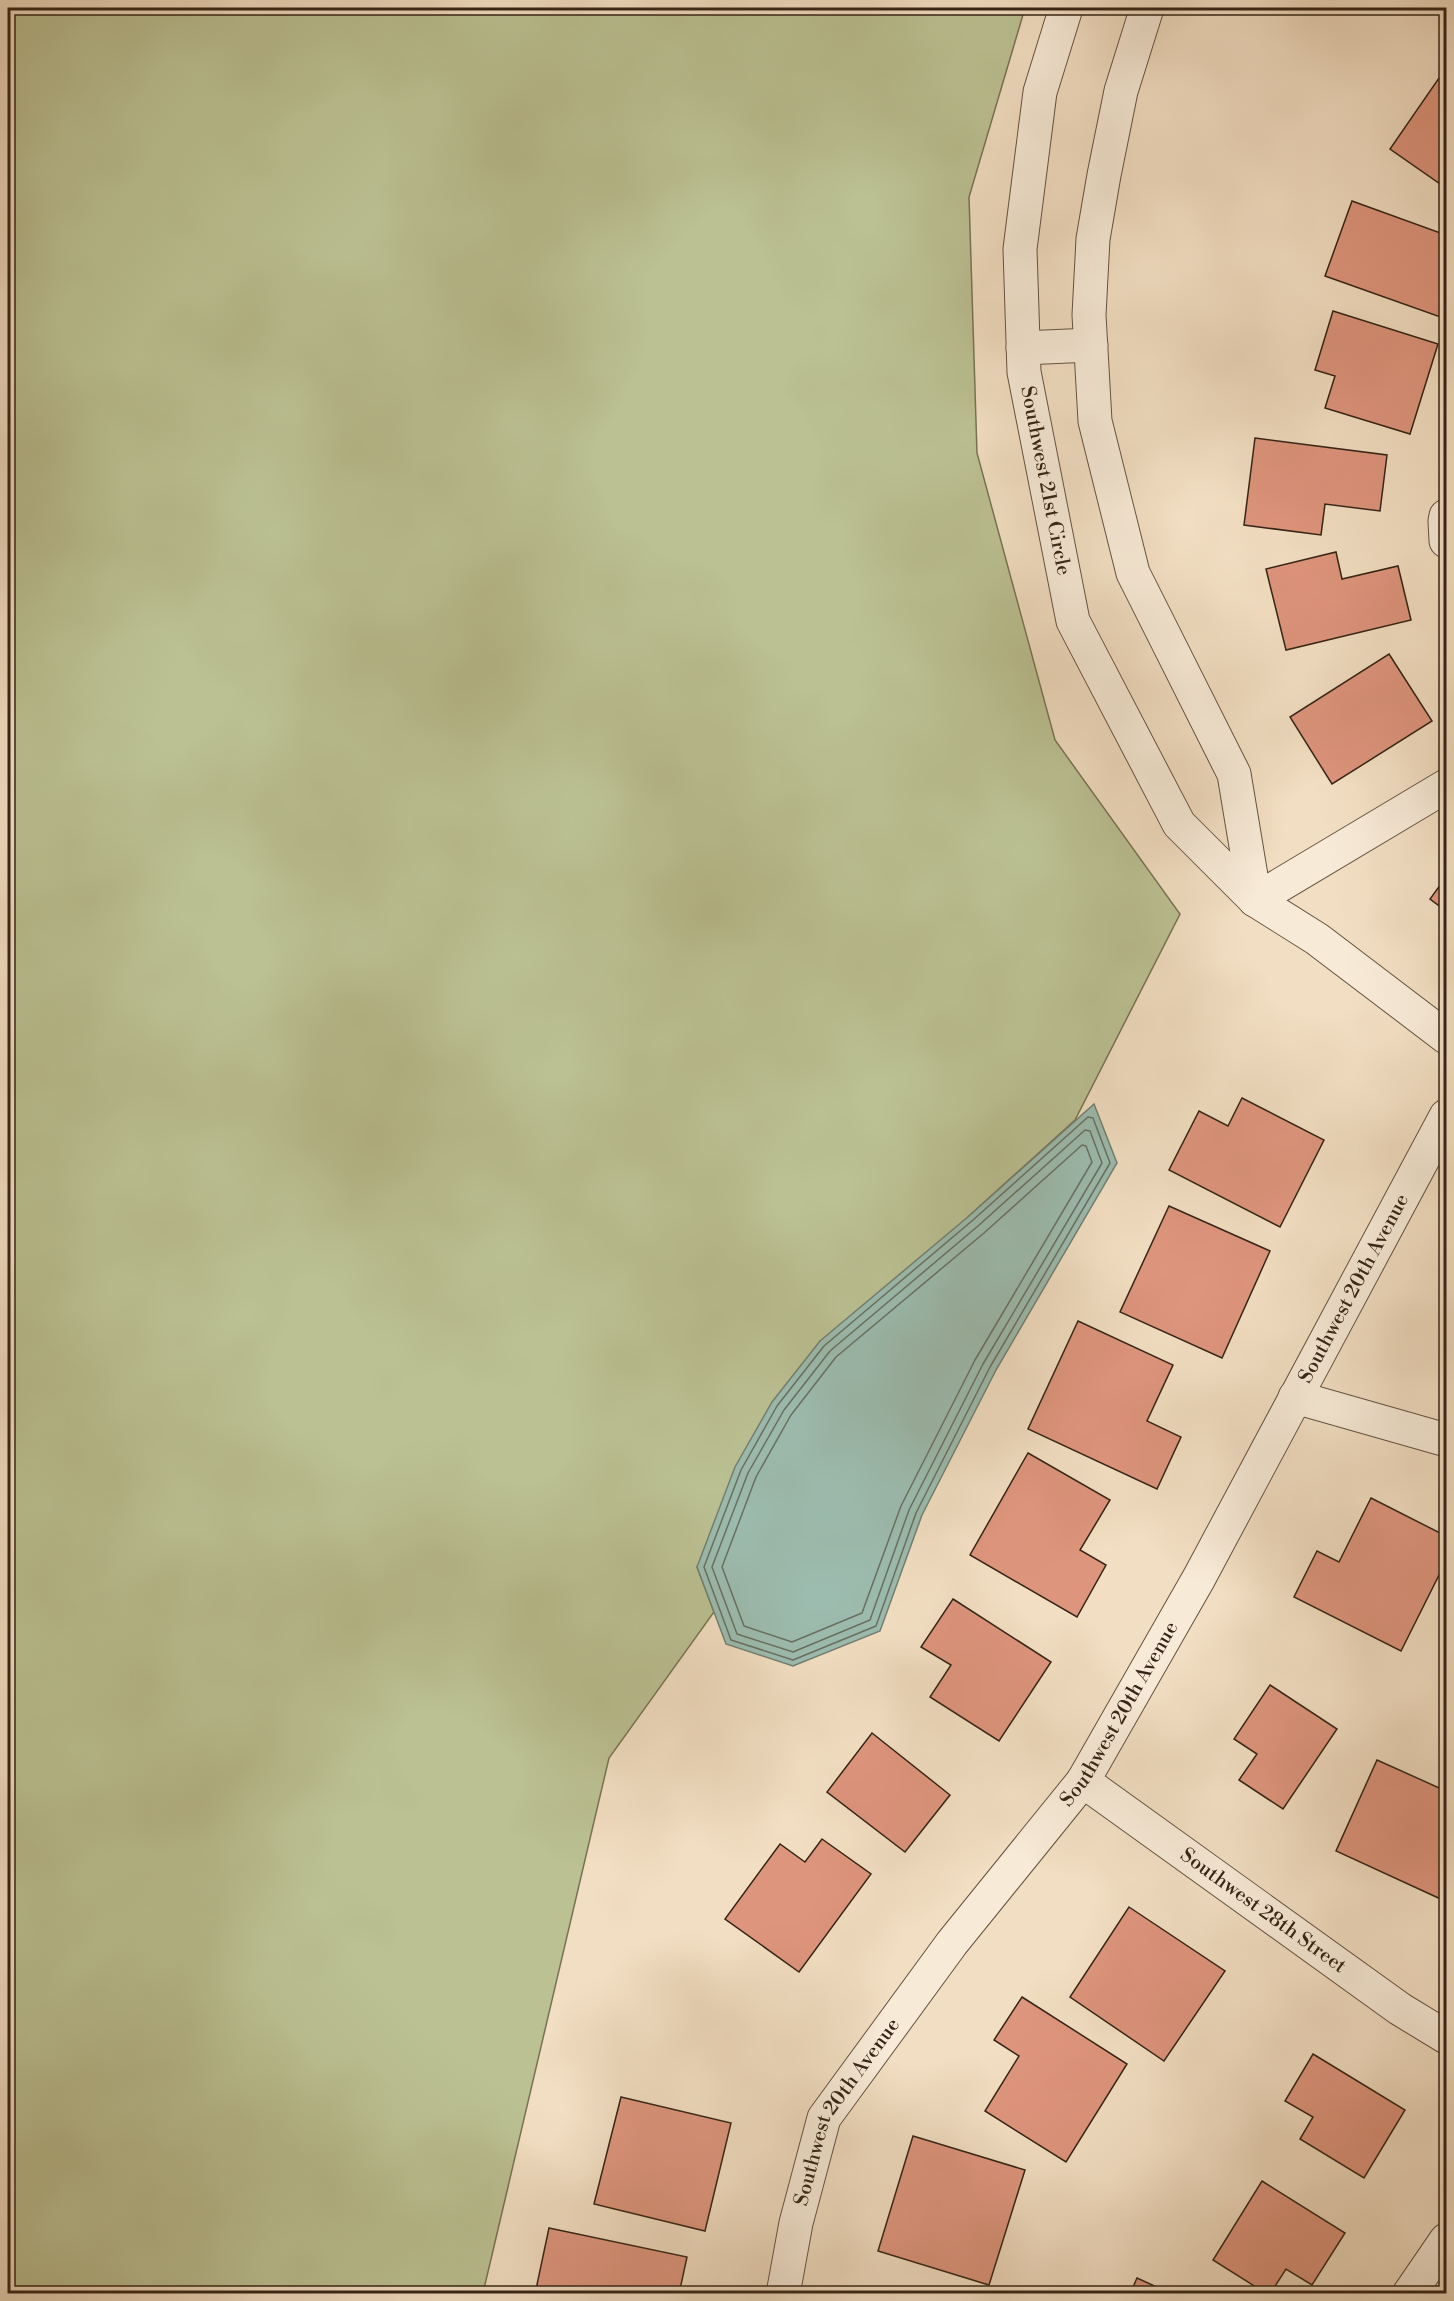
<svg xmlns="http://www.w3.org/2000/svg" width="1454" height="2301" font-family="'Libre Bodoni',serif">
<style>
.green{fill:#bbc193;stroke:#787254;stroke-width:1.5}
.water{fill:#9cbcaf;stroke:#737f72;stroke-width:1.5}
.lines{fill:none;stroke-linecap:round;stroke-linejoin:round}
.shore{stroke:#687062;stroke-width:1.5}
.building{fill:#de957d;stroke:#352416;stroke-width:1.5}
.minor-casing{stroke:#645241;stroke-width:35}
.minor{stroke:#f7ead7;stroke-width:33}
.labels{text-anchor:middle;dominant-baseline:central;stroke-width:6;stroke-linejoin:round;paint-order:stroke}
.street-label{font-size:20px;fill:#352416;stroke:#f7ead7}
</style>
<rect width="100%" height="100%" fill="#f2dec2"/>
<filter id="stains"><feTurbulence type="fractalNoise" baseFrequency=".00333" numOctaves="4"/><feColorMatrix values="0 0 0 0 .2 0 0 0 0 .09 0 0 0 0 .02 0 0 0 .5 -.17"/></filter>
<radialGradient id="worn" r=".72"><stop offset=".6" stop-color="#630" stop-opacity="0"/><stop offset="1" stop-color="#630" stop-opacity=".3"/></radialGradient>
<polygon class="green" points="8,8 1025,8 969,197 977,453 1055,740 1180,914 1075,1120 969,1216 697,1567 714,1612 609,1758 483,2293 8,2294"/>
<polygon class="water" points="1094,1104 1117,1163 996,1370 922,1515 880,1631 793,1666 726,1644 697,1567 735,1467 772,1402 820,1341 969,1216"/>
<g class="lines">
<g class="shore">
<polygon points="1088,1117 1093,1118 1110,1163 990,1367 916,1513 876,1626 793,1660 731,1640 704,1567 741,1470 777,1406 824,1346 973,1220"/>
<polygon points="1085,1130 1090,1131 1102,1163 983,1364 909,1510 870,1620 793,1652 737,1634 712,1567 748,1473 784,1410 830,1351 978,1226"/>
<polygon points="1082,1145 1086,1146 1092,1162 975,1360 901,1506 862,1613 792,1642 744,1626 722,1567 756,1477 791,1415 836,1357 984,1233"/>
</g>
</g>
<g class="building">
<polygon points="1439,78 1446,83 1446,188 1390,149"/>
<polygon points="1352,201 1446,235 1446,319 1325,276"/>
<polygon points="1333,311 1438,344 1410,434 1325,408 1335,376 1315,370"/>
<polygon points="1255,438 1387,455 1380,511 1325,504 1321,535 1244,525"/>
<polygon points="1336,552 1342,579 1398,566 1411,620 1286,650 1266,569"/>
<polygon points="1389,654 1432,721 1332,784 1290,717"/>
<polygon points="1446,877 1446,911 1430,899"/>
<polygon points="1242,1098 1324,1140 1280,1227 1169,1170 1199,1111 1228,1126"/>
<polygon points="1169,1206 1270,1251 1222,1358 1120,1312"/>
<polygon points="1078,1321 1173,1365 1147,1421 1181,1437 1157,1489 1028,1429"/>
<polygon points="1028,1453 1110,1500 1080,1550 1106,1565 1077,1617 970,1555"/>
<polygon points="1371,1498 1446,1536 1446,1561 1401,1651 1294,1597 1317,1551 1339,1562"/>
<polygon points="953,1599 1051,1662 999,1741 930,1697 951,1665 921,1647"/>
<polygon points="1270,1685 1337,1729 1283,1809 1239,1780 1257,1754 1234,1739"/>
<polygon points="872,1733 950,1795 905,1852 827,1792"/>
<polygon points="1377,1760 1446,1791 1446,1821 1444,1827 1446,1829 1445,1901 1336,1851"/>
<polygon points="822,1839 871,1874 799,1972 725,1919 780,1844 805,1862"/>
<polygon points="1129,1907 1225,1971 1164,2061 1070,1997"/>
<polygon points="1022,1997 1127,2064 1066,2162 985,2111 1019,2056 994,2040"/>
<polygon points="1313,2054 1405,2110 1364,2178 1300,2139 1313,2117 1285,2101"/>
<polygon points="621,2097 731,2123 705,2231 594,2204"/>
<polygon points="913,2136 1025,2170 989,2285 878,2251"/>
<polygon points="1262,2181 1345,2233 1312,2285 1286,2269 1270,2294 1267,2294 1213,2260"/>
<polygon points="549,2228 687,2257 679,2294 535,2294"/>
<polygon points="1137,2278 1172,2294 1130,2294"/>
</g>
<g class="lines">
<defs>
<g id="minor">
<path id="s1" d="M1066,8L1040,92L1020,249L1024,372L1073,621L1179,824L1255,900L1317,939L1446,1037"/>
<polyline points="1147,8 1121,91 1104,175 1093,239 1089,315 1095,421 1133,573 1234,774 1255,900"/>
<polyline points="1023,348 1091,345"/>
<polyline points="1446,516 1445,521 1446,541"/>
<polyline points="1255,900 1446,786"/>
<polyline points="1295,1397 1446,1440"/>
<path id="s2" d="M1083,1781L1400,2009L1446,2037"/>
<path id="s3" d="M783,2294L796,2223L824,2118L952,1943L1083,1781L1199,1578L1446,1116"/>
<polyline points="1409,2294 1446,2240"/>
</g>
</defs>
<use href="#minor" class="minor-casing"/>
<use href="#minor" class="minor"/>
</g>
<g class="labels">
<g class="street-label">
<text stroke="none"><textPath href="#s1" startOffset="480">Southwest 21st Circle</textPath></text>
<text stroke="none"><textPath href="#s3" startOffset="1168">Southwest 20th Avenue</textPath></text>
<text stroke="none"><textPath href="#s3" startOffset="682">Southwest 20th Avenue</textPath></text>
<text stroke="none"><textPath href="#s2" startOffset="222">Southwest 28th Street</textPath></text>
<text stroke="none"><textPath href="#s3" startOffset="196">Southwest 20th Avenue</textPath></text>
</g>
</g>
<rect width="1454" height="2301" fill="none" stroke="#f2dec2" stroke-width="30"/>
<rect x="9" y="9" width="1436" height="2283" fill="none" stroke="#352416" stroke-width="3"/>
<rect x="15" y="15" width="1424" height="2271" fill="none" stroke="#352416" stroke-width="1.5"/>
<rect width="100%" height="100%" filter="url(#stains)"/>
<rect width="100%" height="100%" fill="url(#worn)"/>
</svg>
